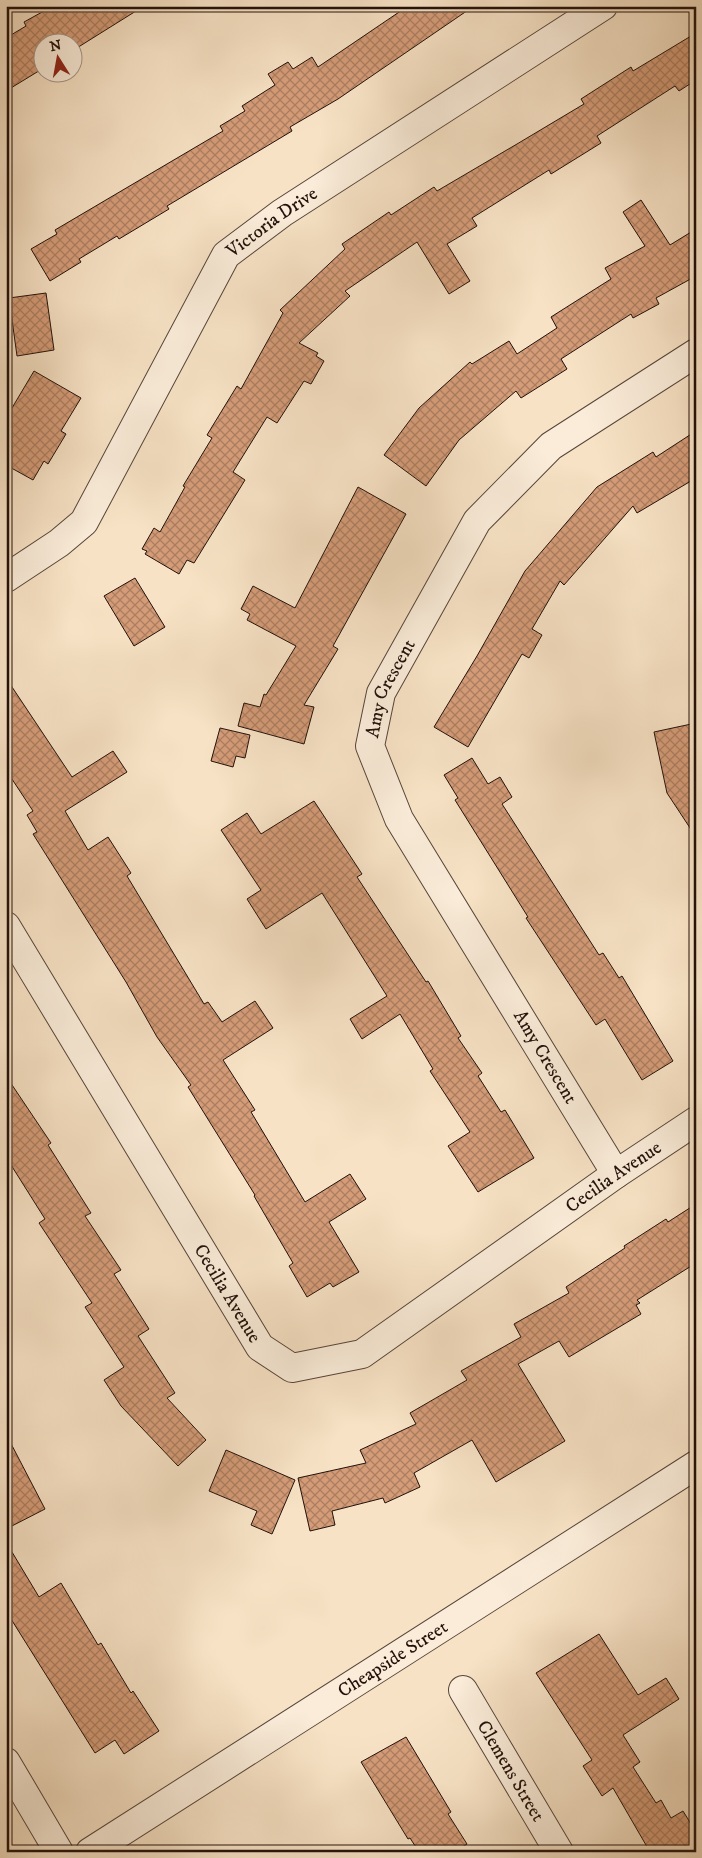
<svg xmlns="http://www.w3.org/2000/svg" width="702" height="1858" font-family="'IM FELL DW Pica',serif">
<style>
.building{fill:url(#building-cross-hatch);stroke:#22110b}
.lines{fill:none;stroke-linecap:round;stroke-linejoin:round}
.minor-casing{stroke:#57453a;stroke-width:30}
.minor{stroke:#faecd9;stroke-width:28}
.labels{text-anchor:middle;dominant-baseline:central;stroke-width:4.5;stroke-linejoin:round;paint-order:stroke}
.street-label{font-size:19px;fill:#22110b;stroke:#faecd9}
</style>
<defs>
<pattern id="building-cross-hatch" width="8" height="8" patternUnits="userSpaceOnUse" patternTransform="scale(1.25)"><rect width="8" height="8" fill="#d59c78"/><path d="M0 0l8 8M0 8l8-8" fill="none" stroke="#ac7e61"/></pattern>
</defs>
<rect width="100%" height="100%" fill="#f7e2c5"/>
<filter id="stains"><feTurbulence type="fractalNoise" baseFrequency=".004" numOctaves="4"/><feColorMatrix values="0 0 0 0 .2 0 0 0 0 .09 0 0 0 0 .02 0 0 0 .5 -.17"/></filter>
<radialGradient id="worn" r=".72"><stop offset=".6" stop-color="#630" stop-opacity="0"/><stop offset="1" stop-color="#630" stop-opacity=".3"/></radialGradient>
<g class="building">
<polygon points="53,6 144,6 72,51 72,42 42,42 42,69 6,91 6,38 26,26 24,22"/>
<polygon points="408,6 474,6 338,99 290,127 292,131 167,206 169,209 119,239 117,236 79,259 81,262 50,281 31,249 57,234 55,230 223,131 220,126 245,111 242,106 275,85 268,74 288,62 293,69 312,57 318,67"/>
<polygon points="696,33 696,80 679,91 675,86 597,136 601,143 551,174 549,170 472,218 477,226 447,244 470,281 449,294 417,242 345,291 350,296 299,343 318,353 316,356 324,361 311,384 304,381 277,423 267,417 233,472 245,480 194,563 187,560 179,574 145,554 147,551 142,549 154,528 160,532 185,487 183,486 212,438 207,435 237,386 241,389 283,313 280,310 345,249 342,244 389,212 391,215 434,187 437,191 517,144 584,104 581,99 631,67 633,71"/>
<polygon points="641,200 670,245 696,229 696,276 656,298 659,304 633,318 631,314 561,359 567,369 521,398 516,391 459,440 426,486 384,455 419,408 470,362 472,364 509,341 517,354 557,328 551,317 611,279 605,268 645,246 623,212"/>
<polygon points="46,293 54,350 17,356 9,298"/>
<polygon points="34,371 81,398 61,431 66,434 48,464 44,461 33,480 6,465 6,418"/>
<polygon points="696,431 696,478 637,513 633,506 564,585 560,581 532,629 542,635 529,658 522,654 468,747 434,727 477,656 525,571 597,487 653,452 656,457"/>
<polygon points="358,487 406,514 333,646 338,649 304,705 314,707 304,744 238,726 244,703 260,707 264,694 266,695 296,646 247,620 250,614 241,609 253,586 295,608"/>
<polygon points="135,578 165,627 134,646 104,596"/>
<polygon points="6,678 72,777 113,751 127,772 65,811 88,850 108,837 131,873 127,876 204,1004 208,1002 222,1022 255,1001 273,1028 223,1060 255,1110 251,1112 305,1202 350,1174 366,1199 329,1222 359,1272 333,1287 330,1283 307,1297 289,1266 293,1263 254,1196 255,1195 188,1087 191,1085 157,1037 126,982 33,834 37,832 27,815 33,811 6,770"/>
<polygon points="696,723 696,837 667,793 654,732"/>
<polygon points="220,728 250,735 245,758 236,756 233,767 211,761"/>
<polygon points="472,758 488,784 500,777 512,797 502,804 599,955 603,953 619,978 622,976 673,1061 642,1080 605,1019 596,1025 526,918 528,917 455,800 458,798 444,775"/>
<polygon points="314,801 362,874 357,877 426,982 428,981 461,1036 458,1038 482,1073 478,1076 501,1112 505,1110 534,1158 478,1192 448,1146 470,1132 430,1071 433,1069 400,1014 362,1039 350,1019 387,996 322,893 266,929 247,899 261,890 221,830 247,813 261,834"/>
<polygon points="6,1076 51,1143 48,1145 91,1213 85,1216 121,1270 114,1274 149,1329 138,1336 175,1393 167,1398 206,1440 178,1466 121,1406 104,1380 124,1367 85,1307 92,1303 39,1223 45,1219 6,1157"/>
<polygon points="696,1204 696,1263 637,1300 640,1303 636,1305 641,1314 569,1357 559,1341 518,1364 565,1441 496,1482 472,1440 414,1473 420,1487 385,1503 383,1498 332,1511 335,1525 310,1531 298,1478 366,1463 360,1450 416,1424 410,1413 467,1380 461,1371 521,1337 514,1324 569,1293 566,1287 625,1248 624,1246 666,1219 668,1222"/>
<polygon points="6,1434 45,1509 6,1529"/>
<polygon points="226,1450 295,1480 272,1534 251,1525 257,1511 209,1491"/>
<polygon points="6,1542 39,1597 61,1583 98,1645 101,1643 131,1693 133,1691 159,1731 124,1754 115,1740 95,1753 6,1611"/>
<polygon points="599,1634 638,1695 666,1678 679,1699 623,1735 640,1762 633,1767 656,1803 661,1800 671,1818 683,1811 696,1832 696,1852 650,1852 613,1788 602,1796 583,1766 592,1760 536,1673"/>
<polygon points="406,1737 451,1812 448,1814 467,1844 455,1852 419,1852 410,1838 408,1839 361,1762"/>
</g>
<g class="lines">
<defs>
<g id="minor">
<path id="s1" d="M6,578L59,543L84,522L226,255L282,213L603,6"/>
<path id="s2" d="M6,926L260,1347L292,1368L362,1354L616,1174L696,1121"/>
<path id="s3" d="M616,1174L399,819L370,746L381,693L477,521L551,446L696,353"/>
<path id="s4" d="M463,1690L559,1852"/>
<polyline points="6,1762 59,1852"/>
<path id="s5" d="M90,1852L696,1465"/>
</g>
</defs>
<use href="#minor" class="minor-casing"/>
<use href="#minor" class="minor"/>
</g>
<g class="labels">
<g class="street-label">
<text stroke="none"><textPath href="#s1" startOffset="455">Victoria Drive</textPath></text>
<text stroke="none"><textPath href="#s3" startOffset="556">Amy Crescent</textPath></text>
<text transform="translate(545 1057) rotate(59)">Amy Crescent</text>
<text stroke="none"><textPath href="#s2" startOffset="909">Cecilia Avenue</textPath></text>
<text stroke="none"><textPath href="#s2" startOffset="429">Cecilia Avenue</textPath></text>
<text stroke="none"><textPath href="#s5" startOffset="359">Cheapside Street</textPath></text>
<text stroke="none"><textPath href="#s4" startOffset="94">Clemens Street</textPath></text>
</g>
</g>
<rect width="702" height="1858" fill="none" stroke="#f7e2c5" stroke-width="25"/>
<rect x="8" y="8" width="687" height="1843" fill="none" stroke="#22110b" stroke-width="2.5"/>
<rect x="12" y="12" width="677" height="1833" fill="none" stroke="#22110b"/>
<g transform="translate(58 58) rotate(349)"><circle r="24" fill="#faecd9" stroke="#a49487"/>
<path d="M0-4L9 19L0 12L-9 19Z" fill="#8f2418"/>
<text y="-8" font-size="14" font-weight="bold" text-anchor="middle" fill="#22110b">N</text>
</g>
<rect width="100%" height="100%" filter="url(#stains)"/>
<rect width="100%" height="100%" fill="url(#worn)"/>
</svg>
